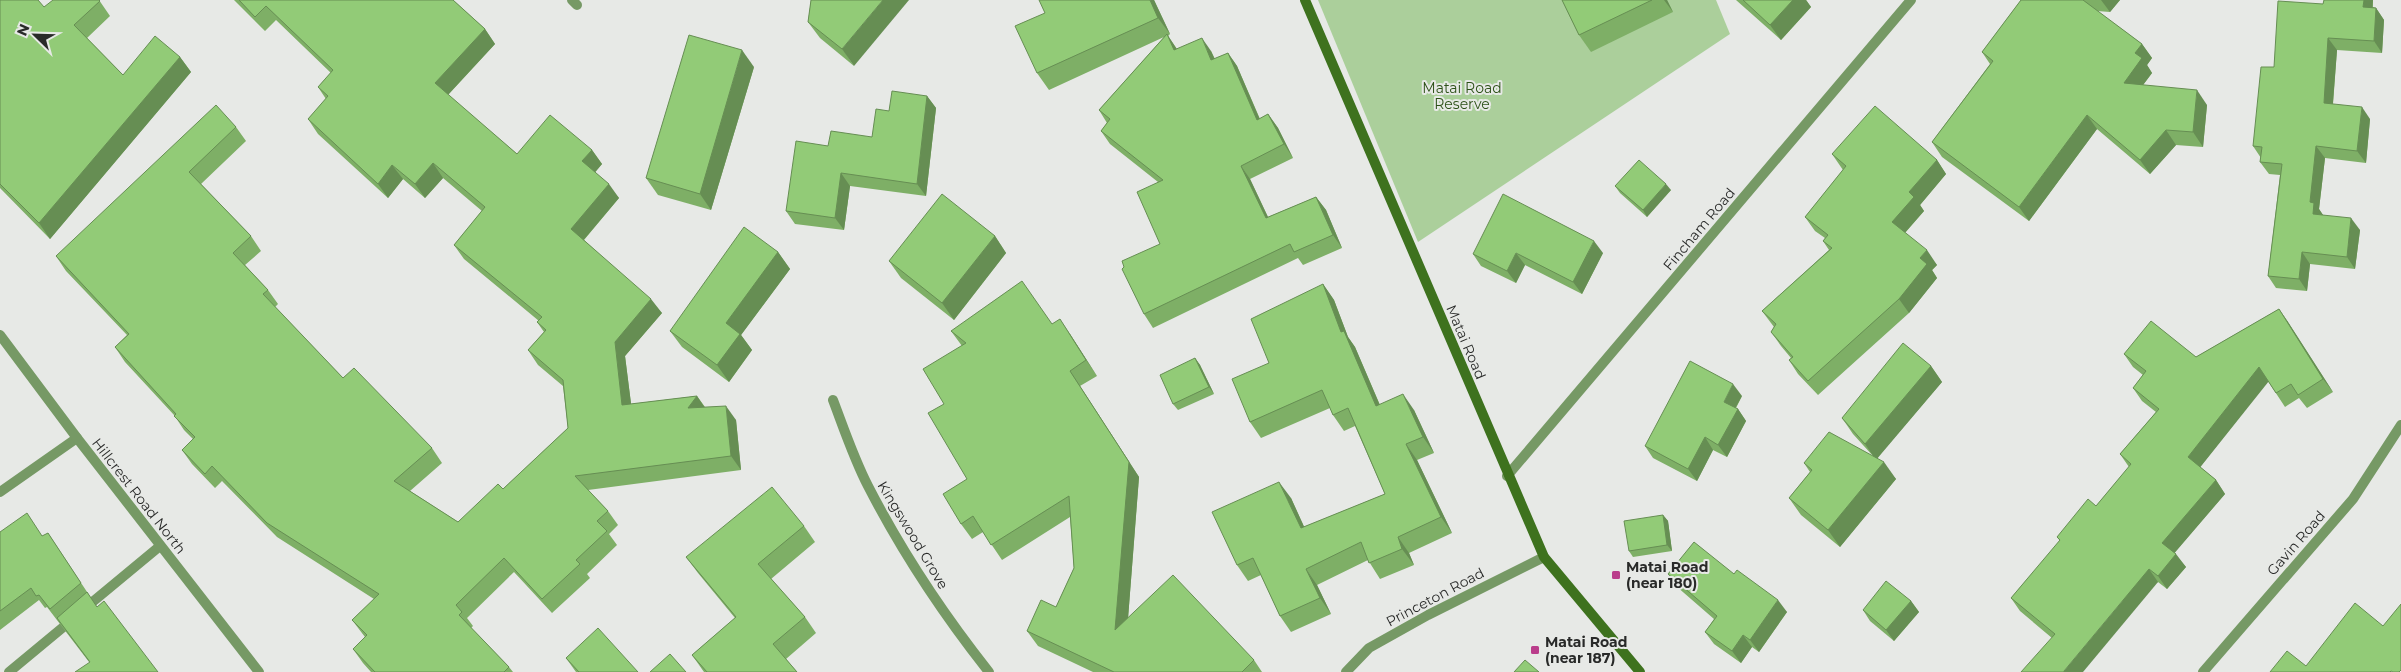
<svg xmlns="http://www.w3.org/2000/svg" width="2401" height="672" font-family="Montserrat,sans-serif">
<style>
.green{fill:#abcf9b}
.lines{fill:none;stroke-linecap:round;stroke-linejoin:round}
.lane{stroke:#769965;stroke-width:10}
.street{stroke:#769965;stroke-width:10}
.secondary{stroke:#3e721e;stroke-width:10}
.wall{fill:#7eaf66}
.shaded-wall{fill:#668e53}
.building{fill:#92cb77;stroke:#668e53}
.poi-dot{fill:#ba3d8b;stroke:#e7e9e6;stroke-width:2}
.labels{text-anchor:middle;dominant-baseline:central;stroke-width:4;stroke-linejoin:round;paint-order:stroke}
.park-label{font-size:14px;fill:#2d5118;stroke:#e7e9e6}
.street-label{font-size:14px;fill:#292a29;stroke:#e7e9e6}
.poi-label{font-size:14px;font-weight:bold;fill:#292a29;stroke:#e7e9e6;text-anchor:start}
</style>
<rect width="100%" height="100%" fill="#e7e9e6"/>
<polygon class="green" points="1318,0 1716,0 1730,34 1418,242"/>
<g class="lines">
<polyline class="lane" points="0,492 77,438"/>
<g class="street">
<polyline points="572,0 577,5"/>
<polyline points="0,335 77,438 259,672"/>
<path d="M833,400C844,429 854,459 868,486C902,552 943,614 989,672"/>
<polyline points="1507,476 1911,0"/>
<polyline points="84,609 160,546"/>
<polyline points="9,672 73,619"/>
<polyline points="1346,672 1369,648 1428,615 1544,557"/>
<polyline points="2203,672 2353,499 2401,425"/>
</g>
<polyline class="secondary" points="1305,0 1544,557 1640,672"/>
</g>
<g class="wall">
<polygon points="0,0 44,7 99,0 110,16 87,38 123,75 180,57 191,72 50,239 0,188"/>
<polygon points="234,0 453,0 485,29 495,44 448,95 517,154 592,150 602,164 595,172 619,198 584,240 662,313 625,356 631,404 697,396 705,407 736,420 741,470 588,490 608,511 618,525 609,534 617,545 587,574 590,578 552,613 514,572 467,618 473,626 471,628 509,667 513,672 371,672 363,663 353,649 365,637 352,620 374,599 277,537 222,481 215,488 192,464 182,450 193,439 184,430 174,415 125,362 115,347 127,335 66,271 56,256 236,127 246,141 201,184 251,236 261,251 245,265 268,290 278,304 275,307 343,378 432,448 442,463 410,491 458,522 503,489 568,428 563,386 538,365 528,350 544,332 537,322 539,321 464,259 454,245 482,211 443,178 425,198 403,179 388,198 318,134 308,119 326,99 318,87 331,73 276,20 265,31"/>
<polygon points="811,0 854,66 820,38 808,22"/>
<polygon points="1154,0 1170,34 1168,36 1177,49 1211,51 1215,59 1228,53 1237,66 1260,119 1268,114 1278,128 1293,158 1250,179 1268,217 1316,197 1326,210 1342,248 1303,265 1298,258 1153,328 1144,314 1160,244 1158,182 1110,144 1101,131 1107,123 1099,110 1164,37 1049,90 1037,73 1045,13"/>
<polygon points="1562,0 1667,0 1673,12 1591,52 1579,35"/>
<polygon points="1736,0 1806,0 1811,7 1781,40"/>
<polygon points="2021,0 2120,0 2110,12 2097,11 2142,44 2152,58 2147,65 2152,73 2143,85 2207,105 2203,147 2176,145 2150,174 2097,129 2029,221 1942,157 1932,142 1990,64 1982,52"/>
<polygon points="2324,0 2373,0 2373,7 2376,8 2384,20 2382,53 2337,50 2333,104 2370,119 2366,163 2325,158 2319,209 2323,215 2360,230 2355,269 2310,264 2307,291 2276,288 2268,276 2280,175 2269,174 2260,162 2261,158 2253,146 2274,67 2323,4"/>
<polygon points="754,67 711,210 658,195 646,178"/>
<polygon points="927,96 936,108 926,196 850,186 844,230 795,224 786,211 828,146 872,137 889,111"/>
<polygon points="1832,154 1937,160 1946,174 1920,205 1924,211 1905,233 1937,265 1932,270 1937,278 1909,313 1818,395 1798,374 1789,360 1791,358 1781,346 1771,332 1774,327 1762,311 1829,250 1823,241 1825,238 1815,231 1805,217 1843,170"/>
<polygon points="1615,186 1671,190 1647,217 1620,193"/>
<polygon points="995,236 1006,253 954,320 901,278 889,261"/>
<polygon points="778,252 790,269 741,335 752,350 729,382 682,347 670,331"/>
<polygon points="1603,253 1582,294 1525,265 1516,283 1481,266 1473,254"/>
<polygon points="1323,284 1334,300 1348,337 1355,347 1380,405 1414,410 1434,453 1417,460 1452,533 1409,553 1414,565 1380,579 1368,560 1317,585 1331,614 1291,632 1280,616 1261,575 1248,581 1237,565 1291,498 1304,527 1385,494 1355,426 1344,431 1333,415 1330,408 1261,438 1250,422 1269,363"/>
<polygon points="2279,309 2288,322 2333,392 2307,408 2299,398 2285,407 2268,381 2200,467 2216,480 2225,494 2174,553 2186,567 2167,589 2158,582 2052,638 2020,611 2011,598 2060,541 2057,537 2096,506 2129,467 2120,454 2156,412 2142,401 2133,388 2143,375 2133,367 2124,354 2196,357"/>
<polygon points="1052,324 1070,334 1097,376 1080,386 1139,477 1128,618 1254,660 1262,672 1093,672 1038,646 1027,631 1056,607 1074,568 1070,517 1002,560 983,532 972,539 961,524 967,479 962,346 951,331"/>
<polygon points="1195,358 1200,365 1214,394 1178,410 1173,404"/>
<polygon points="1931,366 1942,382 1877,458 1896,479 1840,547 1801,515 1789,498 1810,472 1804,463 1873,456 1853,434 1842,418"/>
<polygon points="1742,396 1736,408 1738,409 1746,421 1727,457 1713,450 1697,481 1653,458 1645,446"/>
<polygon points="1663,515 1668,521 1672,551 1633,557 1629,551"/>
<polygon points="804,526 815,542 771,579 805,617 816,633 786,659 797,672 704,672 692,655 735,618 698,573 686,557"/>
<polygon points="0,532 43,536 48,533 97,607 89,662 47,607 45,608 39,600 0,630"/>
<polygon points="1668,574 1734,574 1787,612 1759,652 1752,647 1741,663 1714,644 1705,632 1714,619 1676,586"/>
<polygon points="1911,601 1919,612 1894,641 1870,621 1863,610"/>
<polygon points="566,658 638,672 576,672"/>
</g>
<g class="shaded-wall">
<polygon points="883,0 909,0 854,66 842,49"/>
<polygon points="1150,0 1154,0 1170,34 1158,18"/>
<polygon points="1664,0 1667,0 1673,12"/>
<polygon points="1793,0 1806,0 1811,7 1781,40 1770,25"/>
<polygon points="2101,0 2120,0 2110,12"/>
<polygon points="2364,0 2373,0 2371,19 2363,7"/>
<polygon points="2376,8 2384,20 2382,53 2374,41"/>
<polygon points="485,29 495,44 445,98 435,83"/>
<polygon points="1167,34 1176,48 1184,63 1174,50"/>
<polygon points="1202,38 1211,51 1221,74 1211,60"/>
<polygon points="2328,38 2337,50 2332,115 2324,103"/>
<polygon points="2142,44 2152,58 2147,65 2152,73 2134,97 2124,83 2135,53"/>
<polygon points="742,50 754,67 711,210 700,194"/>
<polygon points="1228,53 1237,66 1266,134 1257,120"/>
<polygon points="180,57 191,72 50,239 39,223"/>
<polygon points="2197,90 2207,105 2203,147 2193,132"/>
<polygon points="927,96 936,108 926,196 917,184"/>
<polygon points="2362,107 2370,119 2366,163 2357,151"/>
<polygon points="1268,114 1278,128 1293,158 1284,144"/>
<polygon points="2087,115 2097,129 2029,221 2019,207"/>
<polygon points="2166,130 2176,145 2150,174 2140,160"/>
<polygon points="2316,146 2325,158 2319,209 2323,215 2313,214 2310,202"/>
<polygon points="592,150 602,164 592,176 582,161"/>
<polygon points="1937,160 1946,174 1920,205 1924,211 1902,236 1892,222 1909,192"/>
<polygon points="433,163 443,178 425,198 415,184"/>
<polygon points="392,165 403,179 388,198 378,184"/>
<polygon points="1241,166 1250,179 1275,232 1266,218"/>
<polygon points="841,173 850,186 844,230 835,218"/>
<polygon points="609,184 619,198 581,243 571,229"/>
<polygon points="1666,184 1671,190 1647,217 1643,210"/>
<polygon points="1316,197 1326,210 1342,248 1333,235"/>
<polygon points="2351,218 2360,230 2355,269 2347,257"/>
<polygon points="995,236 1006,253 954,320 942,303"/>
<polygon points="1594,241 1603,253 1582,294 1573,282"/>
<polygon points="1927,250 1937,265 1932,270 1937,278 1909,313 1899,299 1920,258"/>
<polygon points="778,252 790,269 741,335 752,350 729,382 717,365 726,323"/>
<polygon points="2302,252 2310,264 2307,291 2299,279"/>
<polygon points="1516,253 1525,265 1516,283 1507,271"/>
<polygon points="1323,284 1334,300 1348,337 1355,347 1387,422 1376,406 1341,332"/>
<polygon points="651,299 662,313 625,356 633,419 622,405 615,342"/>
<polygon points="2279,309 2288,322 2333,392 2323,379"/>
<polygon points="1060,319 1070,334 1097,376 1086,360"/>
<polygon points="1195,358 1200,365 1214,394 1209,387"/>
<polygon points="1931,366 1942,382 1876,460 1865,444"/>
<polygon points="2259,367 2269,381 2198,470 2188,457"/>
<polygon points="1070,371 1139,477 1126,645 1115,630"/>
<polygon points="1733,384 1742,396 1732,414 1724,402"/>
<polygon points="1403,394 1414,410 1434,453 1423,437"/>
<polygon points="697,396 707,411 688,408"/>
<polygon points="726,406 736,420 741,470 731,456"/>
<polygon points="1738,409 1746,421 1727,457 1718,445"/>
<polygon points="1705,437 1713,450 1697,481 1688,469"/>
<polygon points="1406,444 1417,460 1452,533 1441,517"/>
<polygon points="1884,462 1896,479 1840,547 1828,530"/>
<polygon points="2216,480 2225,494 2172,556 2162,543"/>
<polygon points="1279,482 1291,498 1312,544 1301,528"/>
<polygon points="1663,515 1668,521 1672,551 1667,545"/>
<polygon points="1398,537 1409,553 1414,565 1402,549"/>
<polygon points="2176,554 2186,567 2167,589 2158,576"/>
<polygon points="1306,569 1317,585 1331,614 1320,598"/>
<polygon points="2149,569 2158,582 2083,672 2064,672 2064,671"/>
<polygon points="1778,600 1787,612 1759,652 1750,640"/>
<polygon points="1911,601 1919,612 1894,641 1886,630"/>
<polygon points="1743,635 1752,647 1741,663 1732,651"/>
</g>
<g class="building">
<polygon points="0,0 38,0 44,7 53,0 99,0 100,1 74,25 123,75 155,36 180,57 39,223 0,184"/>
<polygon points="239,0 453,0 485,29 435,83 517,154 550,115 592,150 582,161 609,184 571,229 651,299 615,342 622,405 697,396 688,408 726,406 731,456 575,476 608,511 597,521 607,531 576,560 580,564 542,599 504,558 456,605 462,612 459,615 509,667 504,672 375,672 353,649 367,635 352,620 379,594 267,523 212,466 205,474 182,450 195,437 174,416 176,414 115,347 129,334 56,256 216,105 236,127 189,172 251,236 233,253 268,290 263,294 343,378 354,368 432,448 394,481 458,522 498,484 503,489 568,428 563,380 528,350 546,330 537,322 542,317 454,245 485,207 433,163 415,184 392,165 378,184 308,119 328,96 318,87 333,70 266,6 255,17"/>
<polygon points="811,0 883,0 842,49 808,22"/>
<polygon points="1039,0 1150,0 1158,18 1037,73 1015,26 1045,13"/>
<polygon points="1562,0 1652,0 1579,35"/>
<polygon points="1743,0 1793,0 1770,25"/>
<polygon points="2021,0 2083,0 2142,44 2135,53 2142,58 2124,83 2197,90 2193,132 2166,130 2140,160 2087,115 2019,207 1932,142 1993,61 1982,52"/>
<polygon points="2324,0 2364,0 2363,7 2376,8 2374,41 2328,38 2324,103 2362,107 2357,151 2316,146 2310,202 2314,203 2313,214 2351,218 2347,257 2302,252 2299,279 2268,276 2282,164 2260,162 2262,147 2253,146 2261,67 2274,67 2278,1 2323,4"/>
<polygon points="1167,34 1174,50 1202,38 1211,60 1228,53 1257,120 1268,114 1284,144 1241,166 1266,218 1316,197 1333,235 1294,252 1290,244 1144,314 1122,269 1124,267 1122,261 1160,244 1137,192 1163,180 1101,131 1110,119 1099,110"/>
<polygon points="689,35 742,50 700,194 646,178"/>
<polygon points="892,91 927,96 917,184 841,173 835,218 786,211 796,141 828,146 831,131 872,137 876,109 889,111"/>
<polygon points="1875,106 1937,160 1909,192 1914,197 1892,222 1927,250 1920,258 1927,264 1899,299 1808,381 1789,360 1793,357 1771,332 1776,324 1762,311 1832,248 1823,241 1828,235 1805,217 1846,166 1832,154"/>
<polygon points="1639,160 1666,184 1643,210 1615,186"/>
<polygon points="942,194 995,236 942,303 889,261"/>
<polygon points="1503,194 1594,241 1573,282 1516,253 1507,271 1473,254"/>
<polygon points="744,227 778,252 726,323 740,334 717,365 670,331"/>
<polygon points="1022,281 1052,324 1060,319 1086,360 1070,371 1129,462 1115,630 1173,575 1254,660 1242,672 1114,672 1027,631 1041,600 1056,607 1074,568 1069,496 991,545 973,516 961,524 943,494 967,479 928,413 944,404 923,369 966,343 951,331"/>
<polygon points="1323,284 1341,332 1344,331 1376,406 1403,394 1423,437 1406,444 1441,517 1398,537 1402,549 1369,563 1361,542 1306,569 1320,598 1280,616 1253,558 1237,565 1212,512 1279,482 1301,528 1385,494 1348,408 1333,415 1322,390 1250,422 1232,379 1269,363 1251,319"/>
<polygon points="2279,309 2323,379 2298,395 2291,384 2276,393 2259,367 2188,457 2216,480 2162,543 2176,554 2158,576 2149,569 2064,671 2064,672 2021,672 2055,634 2011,598 2060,540 2057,537 2088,499 2096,506 2131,464 2120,454 2159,409 2133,388 2146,371 2124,354 2151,321 2196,357"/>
<polygon points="1903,343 1931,366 1865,444 1842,418"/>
<polygon points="1195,358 1209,387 1173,404 1160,375"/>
<polygon points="1690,361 1733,384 1724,402 1738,409 1718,445 1705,437 1688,469 1645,446"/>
<polygon points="1829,432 1884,462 1828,530 1789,498 1812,470 1804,463"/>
<polygon points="772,487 804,526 758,564 805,617 773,644 797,672 707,672 692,655 736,617 686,557"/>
<polygon points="27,513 42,536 48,533 81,583 50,609 39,595 36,596 31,588 0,611 0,532"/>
<polygon points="1663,515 1667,545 1629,551 1624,521"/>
<polygon points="1694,542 1734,574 1737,570 1778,600 1750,640 1743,635 1732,651 1705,632 1717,616 1668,574"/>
<polygon points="1886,581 1911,601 1886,630 1863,610"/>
<polygon points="87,592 97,607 104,601 158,672 75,672 90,662 57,618"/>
<polygon points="2355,603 2383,626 2401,604 2401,670 2399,672 2393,672 2391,671 2390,672 2270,672 2287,651 2306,666"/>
<polygon points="598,628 638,672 579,672 566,658"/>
<polygon points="670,654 686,672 650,672"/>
<polygon points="1525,660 1539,672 1514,672"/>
</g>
<g class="poi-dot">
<rect x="1611" y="570" width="10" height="10" rx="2.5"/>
<rect x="1530" y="645" width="10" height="10" rx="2.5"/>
</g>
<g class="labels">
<g class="park-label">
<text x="1462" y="88">Matai Road<tspan x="1462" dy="16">Reserve</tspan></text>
</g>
<g class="street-label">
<text transform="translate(1699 229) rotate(-50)">Fincham Road</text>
<text transform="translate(1466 342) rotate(67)">Matai Road</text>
<text transform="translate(139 496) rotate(52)">Hillcrest Road North</text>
<text transform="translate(913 535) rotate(59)">Kingswood Grove</text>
<text transform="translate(2296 543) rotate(-49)">Gavin Road</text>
<text transform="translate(1435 597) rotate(-28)">Princeton Road</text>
</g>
<g class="poi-label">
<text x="1626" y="567">Matai Road<tspan x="1626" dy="16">(near 180)</tspan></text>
<text x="1545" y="642">Matai Road<tspan x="1545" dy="16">(near 187)</tspan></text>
</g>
</g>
<g transform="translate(35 35) rotate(293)" stroke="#e7e9e6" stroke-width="4" paint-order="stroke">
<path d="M0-4L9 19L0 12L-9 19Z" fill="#292a29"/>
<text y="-8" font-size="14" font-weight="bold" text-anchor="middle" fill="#292a29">N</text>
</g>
</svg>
